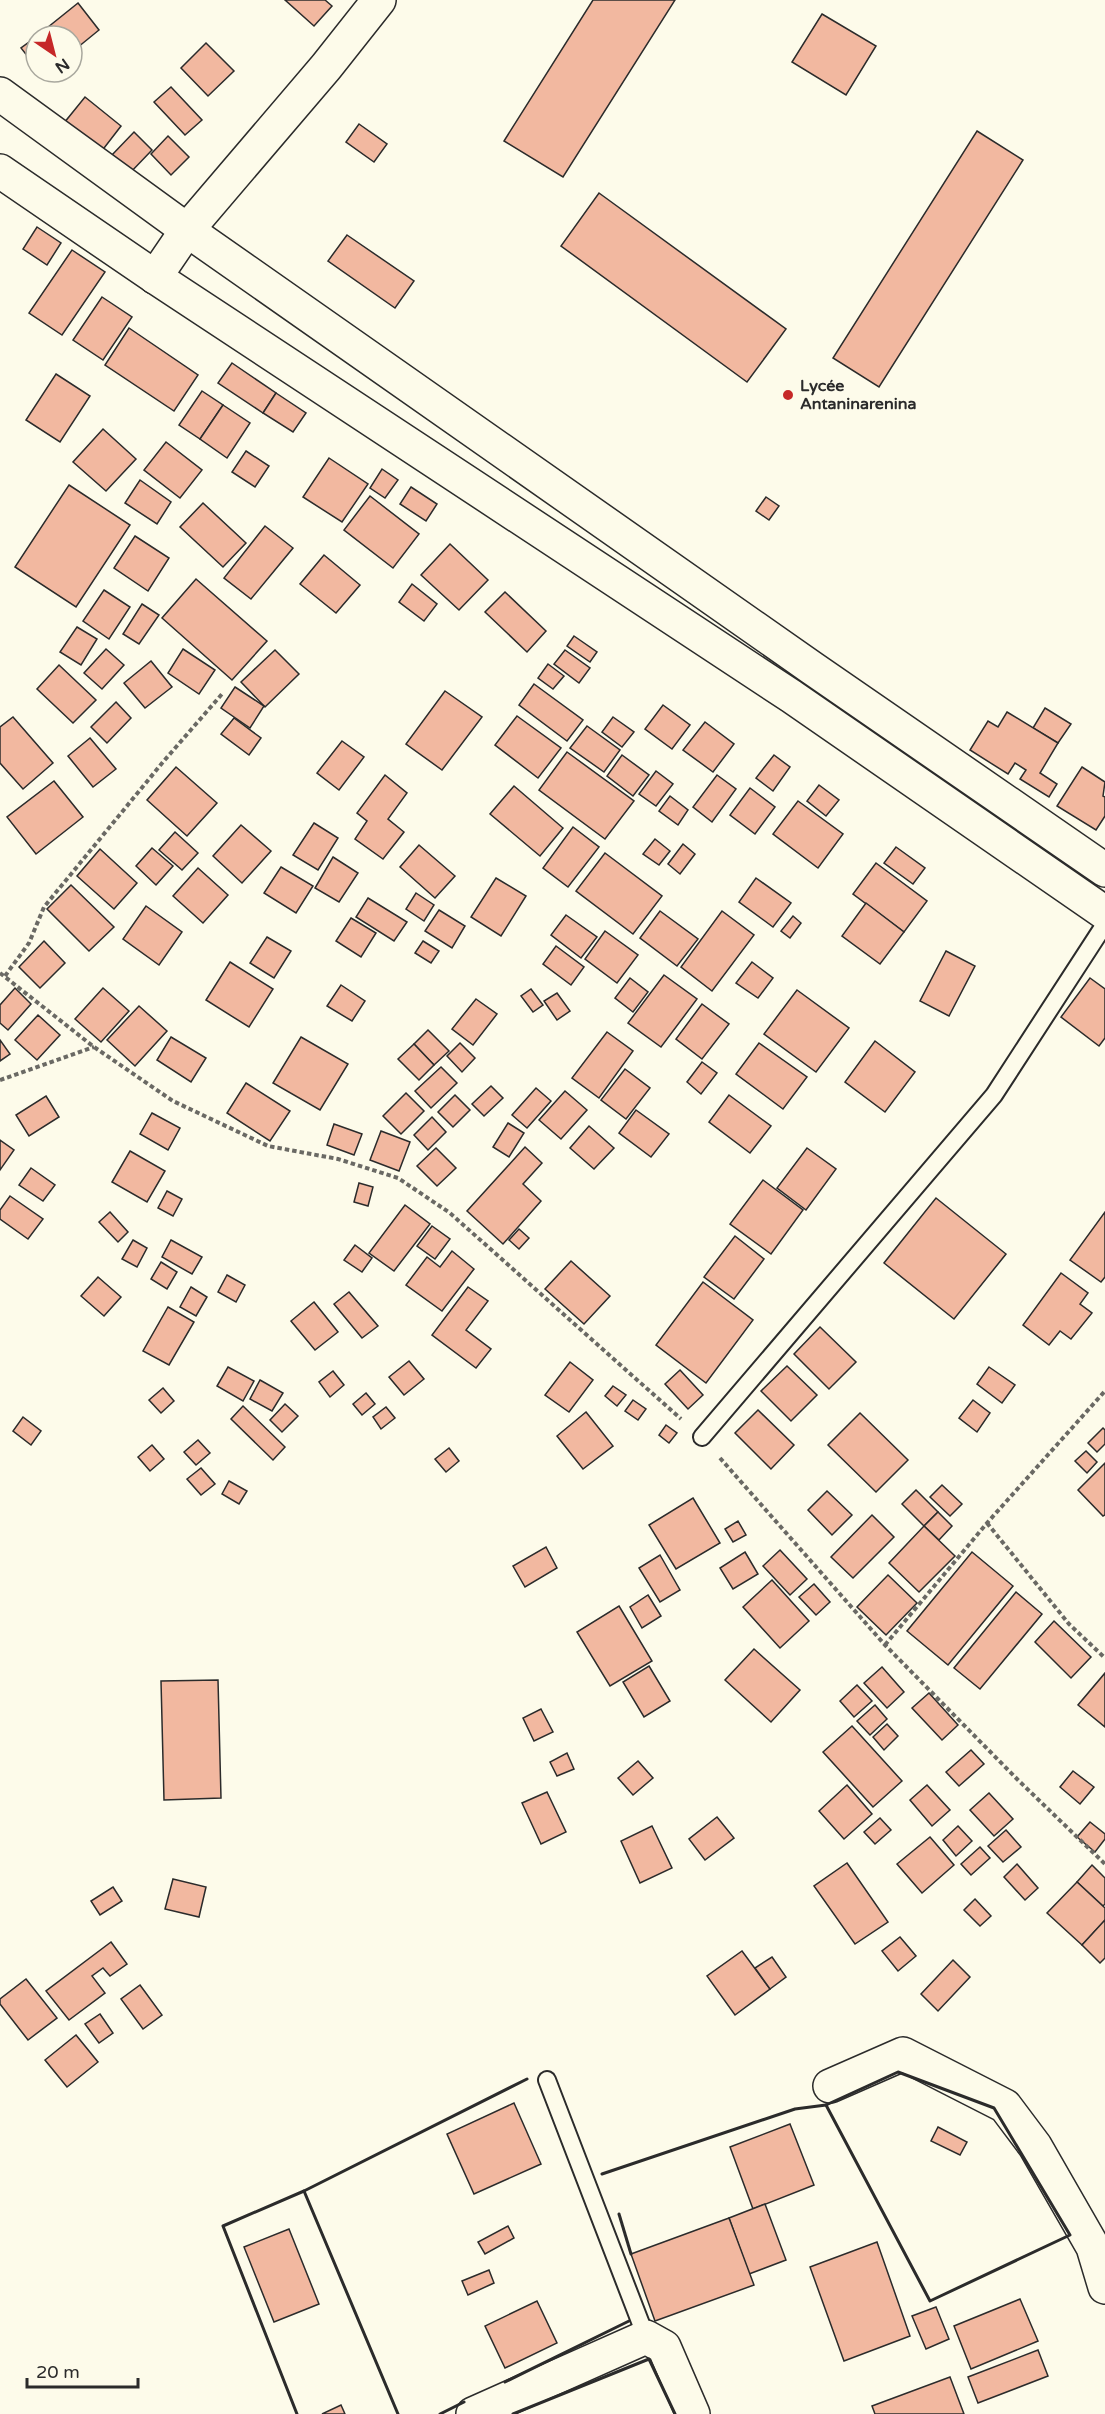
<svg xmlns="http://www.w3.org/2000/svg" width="1105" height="2414" font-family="'Varela Round',sans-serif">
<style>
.building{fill:#f2b8a0;stroke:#2b2b2b;stroke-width:1.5}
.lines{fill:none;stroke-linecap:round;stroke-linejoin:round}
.lane-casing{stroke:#2b2b2b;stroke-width:20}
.street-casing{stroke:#2b2b2b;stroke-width:36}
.secondary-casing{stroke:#2b2b2b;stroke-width:36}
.path{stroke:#6a6964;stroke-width:4;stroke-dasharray:4.5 3;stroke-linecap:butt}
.lane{stroke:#fdfbea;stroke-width:16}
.street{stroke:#fdfbea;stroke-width:33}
.secondary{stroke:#fdfbea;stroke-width:33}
.wall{stroke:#2b2b2b;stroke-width:3}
.poi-dot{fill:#c62828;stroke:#fdfbea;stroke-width:2}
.labels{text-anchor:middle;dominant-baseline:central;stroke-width:4.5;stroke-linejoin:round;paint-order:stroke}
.poi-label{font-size:16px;font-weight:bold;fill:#2b2b2b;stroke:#fdfbea;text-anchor:start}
</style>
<rect width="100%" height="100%" fill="#fdfbea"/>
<g class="building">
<polygon points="285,0 325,0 332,6 314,26"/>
<polygon points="593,0 675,0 563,177 504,141"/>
<polygon points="78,3 99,30 72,52 72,36 37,36"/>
<polygon points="822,14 876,46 846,95 792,62"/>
<polygon points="36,37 36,67 21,48"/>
<polygon points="206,43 234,71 208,96 181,68"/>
<polygon points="171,87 202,120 185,135 154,102"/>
<polygon points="85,97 121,126 101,152 64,123"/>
<polygon points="359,124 387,144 374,162 346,142"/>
<polygon points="977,131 1023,160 879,387 833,358"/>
<polygon points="134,132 152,150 129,174 111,156"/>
<polygon points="168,136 189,157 171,175 151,154"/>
<polygon points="599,193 786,329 747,382 561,246"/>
<polygon points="37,227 61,243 47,265 23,249"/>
<polygon points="347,235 414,281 395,308 328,261"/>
<polygon points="72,250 105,272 62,335 29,313"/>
<polygon points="102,297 132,317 103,360 73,340"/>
<polygon points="129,328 198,375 174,411 105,365"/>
<polygon points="232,363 276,393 263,413 218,383"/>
<polygon points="56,374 90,396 60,442 26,420"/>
<polygon points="202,391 223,405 200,439 179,425"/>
<polygon points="276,393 306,413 293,432 263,413"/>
<polygon points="223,405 250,423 227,458 200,439"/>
<polygon points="103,429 136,459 106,491 73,462"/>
<polygon points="166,442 202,470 180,498 144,470"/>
<polygon points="246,451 269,466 255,487 232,472"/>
<polygon points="329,458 368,484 342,522 303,497"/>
<polygon points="382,469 398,480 385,498 370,488"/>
<polygon points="140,480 171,502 157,524 125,503"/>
<polygon points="69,485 130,525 76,607 15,567"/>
<polygon points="411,487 437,504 426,521 400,504"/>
<polygon points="370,496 419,534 393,568 344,530"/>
<polygon points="766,497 779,506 769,520 756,511"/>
<polygon points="203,503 246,543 223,567 180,527"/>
<polygon points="265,526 293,548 251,599 224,578"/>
<polygon points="135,536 169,558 148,591 114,568"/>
<polygon points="450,544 488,580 459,610 421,575"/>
<polygon points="324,555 360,585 336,613 300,584"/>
<polygon points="196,579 267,641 232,680 162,618"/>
<polygon points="412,584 437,604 424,621 399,602"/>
<polygon points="104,590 130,607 109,639 83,621"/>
<polygon points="505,592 546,631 527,652 485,612"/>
<polygon points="142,604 159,615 139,644 123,634"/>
<polygon points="77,627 97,639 81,665 60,652"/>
<polygon points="574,636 597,652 590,662 567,646"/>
<polygon points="106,649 124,665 102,689 84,673"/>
<polygon points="183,649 215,670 199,694 168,673"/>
<polygon points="275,650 299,674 265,707 241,682"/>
<polygon points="565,650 590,668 579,683 554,664"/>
<polygon points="151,661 172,687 145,708 124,683"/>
<polygon points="548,664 564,676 553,689 538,678"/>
<polygon points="59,665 96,700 73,723 37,689"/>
<polygon points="534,684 583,720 567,741 519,705"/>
<polygon points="235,687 264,706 250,728 221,708"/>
<polygon points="445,691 482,717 442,770 406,744"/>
<polygon points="116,702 131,718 107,743 91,727"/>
<polygon points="663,705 690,725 672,749 645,729"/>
<polygon points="1045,708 1071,724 1058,743 1033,728"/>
<polygon points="1007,712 1058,743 1040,773 1057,784 1049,797 1020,779 1026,770 1015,763 1008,774 970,750 988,721 998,727"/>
<polygon points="517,716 561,748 538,778 495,745"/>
<polygon points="13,717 53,763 23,789 0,763 0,727"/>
<polygon points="613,717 634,732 622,747 602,732"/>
<polygon points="234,718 261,738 249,755 221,734"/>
<polygon points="705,722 734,744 713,772 683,750"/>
<polygon points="587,726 620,750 604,772 570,748"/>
<polygon points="90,738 116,769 93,787 68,756"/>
<polygon points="342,741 364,757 339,790 317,773"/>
<polygon points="567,752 634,801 605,839 539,790"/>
<polygon points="622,755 649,775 633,796 607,776"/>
<polygon points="774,755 790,767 773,791 756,778"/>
<polygon points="176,767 217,803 187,836 147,800"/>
<polygon points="1082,767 1105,782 1103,796 1105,797 1105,816 1096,830 1057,806"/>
<polygon points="656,771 673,784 656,806 639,794"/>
<polygon points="385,775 407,793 388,819 404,832 383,859 355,839 367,821 357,813"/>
<polygon points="717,775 736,789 712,822 693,807"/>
<polygon points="54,781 83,817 36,854 7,817"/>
<polygon points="819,785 839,800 826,816 807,801"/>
<polygon points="514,786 563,828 540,856 490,814"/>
<polygon points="750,788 775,807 755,834 730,815"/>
<polygon points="670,796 688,810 678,825 659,811"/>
<polygon points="798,801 843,834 818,868 773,834"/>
<polygon points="314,823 338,838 318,870 293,855"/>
<polygon points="241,825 271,851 242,883 213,856"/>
<polygon points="573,827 599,847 568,887 543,868"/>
<polygon points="175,832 198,853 182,870 159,850"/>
<polygon points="655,839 670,851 659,865 643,854"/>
<polygon points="683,844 695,854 680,874 668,864"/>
<polygon points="419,845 455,876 435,898 400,867"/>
<polygon points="896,847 925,868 913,884 884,863"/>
<polygon points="152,848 173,866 156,885 136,866"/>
<polygon points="100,849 137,883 114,909 77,876"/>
<polygon points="605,853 662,896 633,934 576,891"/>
<polygon points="333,857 358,873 339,902 315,888"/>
<polygon points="876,863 927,901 904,932 853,894"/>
<polygon points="281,867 313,886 296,913 264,893"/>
<polygon points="198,868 228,895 203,923 173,896"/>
<polygon points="496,878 526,896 501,936 471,917"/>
<polygon points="756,878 791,903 773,927 739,902"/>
<polygon points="71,885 114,927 89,951 47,909"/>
<polygon points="416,893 434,905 424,921 406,909"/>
<polygon points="368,898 407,922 394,941 356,917"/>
<polygon points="866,903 904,932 880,964 842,936"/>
<polygon points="146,906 182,932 159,965 123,939"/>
<polygon points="439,910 465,926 452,948 425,931"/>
<polygon points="660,911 698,939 677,966 640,938"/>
<polygon points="722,911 754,935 712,991 681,967"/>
<polygon points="566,915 597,937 581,958 551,935"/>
<polygon points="793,916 801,923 790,938 781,931"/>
<polygon points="351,918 376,933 361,957 336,941"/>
<polygon points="605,931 638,955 617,983 585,959"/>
<polygon points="267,937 291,951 274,978 250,963"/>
<polygon points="44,941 65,963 40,988 19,967"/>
<polygon points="423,941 439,951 431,963 415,953"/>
<polygon points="556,946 584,967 571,985 543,964"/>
<polygon points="946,951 975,966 949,1016 920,1001"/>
<polygon points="230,962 273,989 249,1027 206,1000"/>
<polygon points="752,962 773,978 758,998 736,983"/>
<polygon points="664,975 697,999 661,1047 628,1023"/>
<polygon points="630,978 648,992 633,1012 615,998"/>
<polygon points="1090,978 1105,989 1105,1038 1099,1046 1061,1017"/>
<polygon points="341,985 365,1001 352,1021 327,1006"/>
<polygon points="15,988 31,1004 8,1030 0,1023 0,1005"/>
<polygon points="103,988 129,1011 101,1042 75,1019"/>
<polygon points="531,989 543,1005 533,1012 521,996"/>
<polygon points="797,990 849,1028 816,1072 764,1034"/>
<polygon points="557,993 570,1011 557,1020 544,1001"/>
<polygon points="476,999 497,1014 473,1045 452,1029"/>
<polygon points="702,1004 729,1024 702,1059 676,1039"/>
<polygon points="139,1006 167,1031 135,1066 107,1040"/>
<polygon points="38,1015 60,1035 37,1060 15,1040"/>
<polygon points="428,1030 449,1051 434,1065 414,1044"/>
<polygon points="607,1032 633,1051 599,1098 572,1078"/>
<polygon points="171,1037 206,1058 191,1082 157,1060"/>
<polygon points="301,1037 348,1064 320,1110 273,1083"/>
<polygon points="0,1040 10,1054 0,1061"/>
<polygon points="875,1041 915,1072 885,1112 845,1082"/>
<polygon points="460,1043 475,1058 462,1072 447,1056"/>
<polygon points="759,1043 807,1077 783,1109 736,1074"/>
<polygon points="414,1044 434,1065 419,1080 398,1059"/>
<polygon points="702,1062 717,1073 701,1094 687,1082"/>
<polygon points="441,1067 457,1083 431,1108 415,1091"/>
<polygon points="625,1069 650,1088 626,1119 601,1100"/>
<polygon points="246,1083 290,1111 270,1141 227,1113"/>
<polygon points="491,1086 503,1098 484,1116 472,1104"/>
<polygon points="536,1088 551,1101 527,1128 512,1115"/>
<polygon points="565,1091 587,1110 561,1139 539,1120"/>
<polygon points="406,1093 424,1111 401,1134 383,1116"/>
<polygon points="455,1095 470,1110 453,1127 438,1112"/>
<polygon points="729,1095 771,1126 750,1153 709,1122"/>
<polygon points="46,1096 59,1117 29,1136 16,1115"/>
<polygon points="636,1110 669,1134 651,1157 619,1133"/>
<polygon points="152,1113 180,1128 168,1150 140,1134"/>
<polygon points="432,1117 446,1132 428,1150 414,1135"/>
<polygon points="508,1123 524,1133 509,1157 493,1147"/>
<polygon points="334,1124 362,1134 354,1155 327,1145"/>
<polygon points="589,1126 614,1148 594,1169 570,1148"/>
<polygon points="381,1131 410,1142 399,1171 370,1160"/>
<polygon points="0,1140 14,1150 0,1170"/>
<polygon points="525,1147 542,1163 523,1184 541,1201 503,1244 467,1211"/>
<polygon points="436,1148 456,1168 437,1186 417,1166"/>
<polygon points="807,1148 836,1169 806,1210 777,1188"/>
<polygon points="130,1151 165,1171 147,1202 112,1182"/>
<polygon points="31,1168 55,1185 43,1201 19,1185"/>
<polygon points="763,1180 803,1210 771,1254 730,1224"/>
<polygon points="359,1183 373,1187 368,1206 354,1202"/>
<polygon points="167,1191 182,1199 173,1216 158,1208"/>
<polygon points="10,1196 43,1219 28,1239 0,1219 0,1210"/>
<polygon points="936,1198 1006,1254 954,1319 884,1263"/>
<polygon points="405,1205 430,1224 394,1271 369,1253"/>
<polygon points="110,1212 128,1232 118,1242 99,1222"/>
<polygon points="1105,1212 1105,1277 1101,1282 1070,1260"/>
<polygon points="432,1226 450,1239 435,1259 417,1246"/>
<polygon points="519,1229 529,1238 519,1249 509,1240"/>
<polygon points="735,1236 764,1259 734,1299 704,1277"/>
<polygon points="133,1240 147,1248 137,1267 122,1259"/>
<polygon points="171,1240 202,1257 192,1274 162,1257"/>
<polygon points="355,1245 372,1258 362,1272 344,1260"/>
<polygon points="452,1251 474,1269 442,1311 406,1285 427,1257 440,1267"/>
<polygon points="571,1261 610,1296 584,1324 545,1289"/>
<polygon points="161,1262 177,1272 167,1289 151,1279"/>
<polygon points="1061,1273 1088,1293 1080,1304 1092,1313 1071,1339 1060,1331 1049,1345 1023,1325"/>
<polygon points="227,1275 245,1285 236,1302 218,1292"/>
<polygon points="98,1277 121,1297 104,1316 81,1296"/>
<polygon points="703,1282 753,1320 706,1383 656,1345"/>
<polygon points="191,1287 207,1297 196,1316 180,1307"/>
<polygon points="468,1287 488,1301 466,1330 491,1349 476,1368 432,1335"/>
<polygon points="349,1292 378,1326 362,1338 334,1304"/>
<polygon points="314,1302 338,1332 315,1350 291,1321"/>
<polygon points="168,1307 194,1322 169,1365 143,1351"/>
<polygon points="820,1327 856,1362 829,1389 794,1354"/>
<polygon points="409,1361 424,1379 404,1395 389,1377"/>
<polygon points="570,1362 593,1380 569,1412 545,1395"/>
<polygon points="787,1366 817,1395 791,1421 761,1391"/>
<polygon points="228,1367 254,1381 243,1401 217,1386"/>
<polygon points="989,1367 1015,1385 1002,1403 977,1384"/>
<polygon points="680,1370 703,1395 688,1409 665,1384"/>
<polygon points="333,1371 344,1385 330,1397 319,1382"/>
<polygon points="260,1380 283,1393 272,1411 250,1399"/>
<polygon points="613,1386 626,1395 617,1406 605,1396"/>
<polygon points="163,1388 174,1401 161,1413 149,1400"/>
<polygon points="366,1393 375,1404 362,1415 353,1404"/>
<polygon points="633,1400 646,1409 638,1420 625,1411"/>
<polygon points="973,1400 990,1413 977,1432 959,1418"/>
<polygon points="285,1404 298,1416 282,1432 270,1420"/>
<polygon points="243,1406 285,1447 273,1460 231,1419"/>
<polygon points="386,1407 395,1418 381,1429 373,1417"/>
<polygon points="758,1410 794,1445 771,1469 735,1433"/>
<polygon points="586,1412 613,1446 583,1469 557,1436"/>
<polygon points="860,1413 908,1460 876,1492 828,1445"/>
<polygon points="23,1417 41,1431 31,1445 13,1431"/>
<polygon points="666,1425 677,1433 669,1443 659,1435"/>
<polygon points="1103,1428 1105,1430 1105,1444 1097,1452 1088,1443"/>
<polygon points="198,1440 210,1453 196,1465 184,1452"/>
<polygon points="152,1445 164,1459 150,1471 138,1457"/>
<polygon points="449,1448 459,1461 446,1472 435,1459"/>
<polygon points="1086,1451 1097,1462 1087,1473 1075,1461"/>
<polygon points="1105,1463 1105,1515 1103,1516 1078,1490"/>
<polygon points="201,1468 215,1484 201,1495 187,1479"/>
<polygon points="229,1481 247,1491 239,1504 222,1494"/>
<polygon points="942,1485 962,1504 950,1516 930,1497"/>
<polygon points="916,1490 938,1512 924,1526 902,1504"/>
<polygon points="827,1491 852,1515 832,1535 808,1510"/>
<polygon points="693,1498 720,1543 676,1569 649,1525"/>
<polygon points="938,1512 952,1526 939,1540 924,1526"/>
<polygon points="872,1515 894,1537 853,1578 831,1557"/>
<polygon points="738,1521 746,1535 733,1542 725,1529"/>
<polygon points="924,1526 955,1556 919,1592 889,1563"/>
<polygon points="546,1547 557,1568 525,1587 513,1566"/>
<polygon points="780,1550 807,1579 790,1595 763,1566"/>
<polygon points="745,1552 758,1574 733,1589 720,1568"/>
<polygon points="972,1552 1013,1586 948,1665 907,1631"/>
<polygon points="660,1555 680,1590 660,1602 639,1568"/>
<polygon points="888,1575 917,1603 886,1635 857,1607"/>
<polygon points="772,1580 809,1621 780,1648 743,1607"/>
<polygon points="814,1584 830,1602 816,1615 799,1597"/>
<polygon points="1016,1592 1042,1614 980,1689 954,1668"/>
<polygon points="648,1595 661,1616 642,1628 630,1607"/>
<polygon points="619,1606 652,1661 610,1686 577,1632"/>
<polygon points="1054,1621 1091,1657 1071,1678 1035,1642"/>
<polygon points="754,1649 800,1690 771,1722 725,1680"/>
<polygon points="649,1666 670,1701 644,1717 623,1682"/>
<polygon points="882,1667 904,1692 887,1708 864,1683"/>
<polygon points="1105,1673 1105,1727 1078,1705"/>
<polygon points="218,1680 221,1798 164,1800 161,1681"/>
<polygon points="857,1685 872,1701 854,1717 840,1701"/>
<polygon points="929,1693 958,1725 942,1740 912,1708"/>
<polygon points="875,1705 887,1719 870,1735 857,1721"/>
<polygon points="541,1709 553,1732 534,1741 523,1718"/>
<polygon points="887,1724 898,1736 884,1750 873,1737"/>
<polygon points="852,1726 902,1781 873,1807 823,1752"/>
<polygon points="971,1750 984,1764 959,1786 946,1772"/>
<polygon points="567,1753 574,1769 557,1776 550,1762"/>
<polygon points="638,1761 653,1778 633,1795 618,1778"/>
<polygon points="1073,1771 1094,1787 1080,1804 1060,1787"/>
<polygon points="847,1785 872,1814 844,1839 819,1811"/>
<polygon points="927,1785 950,1810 932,1826 910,1800"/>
<polygon points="547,1792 566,1832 541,1844 522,1803"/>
<polygon points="989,1793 1013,1819 994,1836 970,1810"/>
<polygon points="717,1817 734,1838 705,1860 689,1839"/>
<polygon points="880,1818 891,1830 875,1844 864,1832"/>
<polygon points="1090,1822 1105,1834 1105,1839 1095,1852 1077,1837"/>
<polygon points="652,1826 672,1868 640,1883 621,1841"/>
<polygon points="958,1826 972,1841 956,1856 943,1840"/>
<polygon points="1006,1830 1021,1847 1003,1862 988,1846"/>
<polygon points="930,1837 954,1865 922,1893 897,1864"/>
<polygon points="980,1847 990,1858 971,1875 961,1864"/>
<polygon points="847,1863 888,1922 855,1944 814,1886"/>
<polygon points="1017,1864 1038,1888 1025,1900 1004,1877"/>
<polygon points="1092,1865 1105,1878 1105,1904 1103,1906 1077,1882"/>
<polygon points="173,1879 206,1887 199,1917 165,1909"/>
<polygon points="1077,1882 1105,1908 1105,1920 1082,1945 1047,1913"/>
<polygon points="113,1887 122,1901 100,1915 91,1901"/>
<polygon points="975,1899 991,1916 980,1926 964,1910"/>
<polygon points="1105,1920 1105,1958 1100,1963 1082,1945"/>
<polygon points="900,1937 916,1956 898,1971 882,1951"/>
<polygon points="111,1942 127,1964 110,1976 103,1968 92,1976 105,1993 69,2020 46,1991"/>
<polygon points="742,1951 770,1989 735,2015 707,1976"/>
<polygon points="772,1957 786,1977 770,1989 755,1968"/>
<polygon points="953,1960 970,1977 938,2011 921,1994"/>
<polygon points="26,1979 57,2018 28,2040 0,2004 0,1999"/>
<polygon points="140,1985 162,2015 143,2029 121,1999"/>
<polygon points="100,2014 113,2033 99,2043 85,2024"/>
<polygon points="76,2035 98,2062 67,2087 45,2060"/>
<polygon points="514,2103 541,2164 474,2194 447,2134"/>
<polygon points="790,2124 814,2185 753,2209 730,2147"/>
<polygon points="938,2127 967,2142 960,2155 931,2141"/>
<polygon points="765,2204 786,2260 749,2274 729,2218"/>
<polygon points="729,2218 754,2285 655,2321 631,2254"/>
<polygon points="508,2226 514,2238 485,2254 478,2242"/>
<polygon points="289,2229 319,2304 274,2322 244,2247"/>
<polygon points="877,2242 910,2336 844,2361 810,2267"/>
<polygon points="489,2270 494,2283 468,2295 462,2281"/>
<polygon points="1020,2299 1038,2341 971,2369 954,2326"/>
<polygon points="537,2301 557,2343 505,2368 485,2326"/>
<polygon points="936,2307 949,2339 926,2349 912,2316"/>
<polygon points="1038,2350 1048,2376 978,2403 968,2377"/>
<polygon points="950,2377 964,2414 875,2414 872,2406"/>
<polygon points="341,2405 345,2414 322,2414"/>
</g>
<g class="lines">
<defs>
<g id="lane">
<polyline points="702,1437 994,1095 1105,924"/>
<polyline points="547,2080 646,2337"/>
</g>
<g id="street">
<polyline points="155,277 187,230 326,67 379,0"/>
<polyline points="830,2086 903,2054 1005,2106 1035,2146 1093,2247 1105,2287"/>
<polyline points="473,2414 646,2337 664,2347 693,2414"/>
</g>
<g id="secondary">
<polyline points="0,94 187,230 812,668 1105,870"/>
<polyline points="0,171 155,277 791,696 1105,913"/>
</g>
</defs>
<use href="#lane" class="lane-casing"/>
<use href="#street" class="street-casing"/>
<use href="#secondary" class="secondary-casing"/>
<g class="path">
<polyline points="0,973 94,1047 173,1101 268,1146 338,1159 398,1178 450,1213 681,1419"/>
<polyline points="5,976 29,943 44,907 163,762 222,694"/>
<polyline points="0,1080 94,1047"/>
<polyline points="720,1458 885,1645 1018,1780 1105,1864"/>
<polyline points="987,1523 1069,1624 1105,1658"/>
<polyline points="885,1645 987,1523 1105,1391"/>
</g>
<use href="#lane" class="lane"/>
<use href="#street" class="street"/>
<use href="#secondary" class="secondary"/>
<g class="wall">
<polygon points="898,2072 994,2108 1070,2235 930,2301 826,2105"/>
<polyline points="602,2174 795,2109 826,2105"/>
<polyline points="619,2214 631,2254"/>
<polyline points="505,2382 629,2321"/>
<polyline points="297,2414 223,2226 304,2191"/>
<polyline points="398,2414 304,2191 527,2079"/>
<polyline points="440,2414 464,2402"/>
<polyline points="513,2414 649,2359 675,2414"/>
</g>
</g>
<circle class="poi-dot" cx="788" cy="395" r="6"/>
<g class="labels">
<g class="poi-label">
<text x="800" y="386">Lycée<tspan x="800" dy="18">Antaninarenina</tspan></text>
</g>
</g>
<g transform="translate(54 54) rotate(145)"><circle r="28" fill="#fdfbea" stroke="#a9a89e" stroke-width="1.5"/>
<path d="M0-4.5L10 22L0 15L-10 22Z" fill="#c62828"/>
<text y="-9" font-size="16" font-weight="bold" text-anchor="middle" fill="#2b2b2b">N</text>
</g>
<path d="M27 2378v9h111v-9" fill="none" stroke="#2b2b2b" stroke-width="3"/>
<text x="36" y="2378" font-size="18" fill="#2b2b2b" stroke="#fdfbea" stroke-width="4.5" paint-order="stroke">20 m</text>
</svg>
